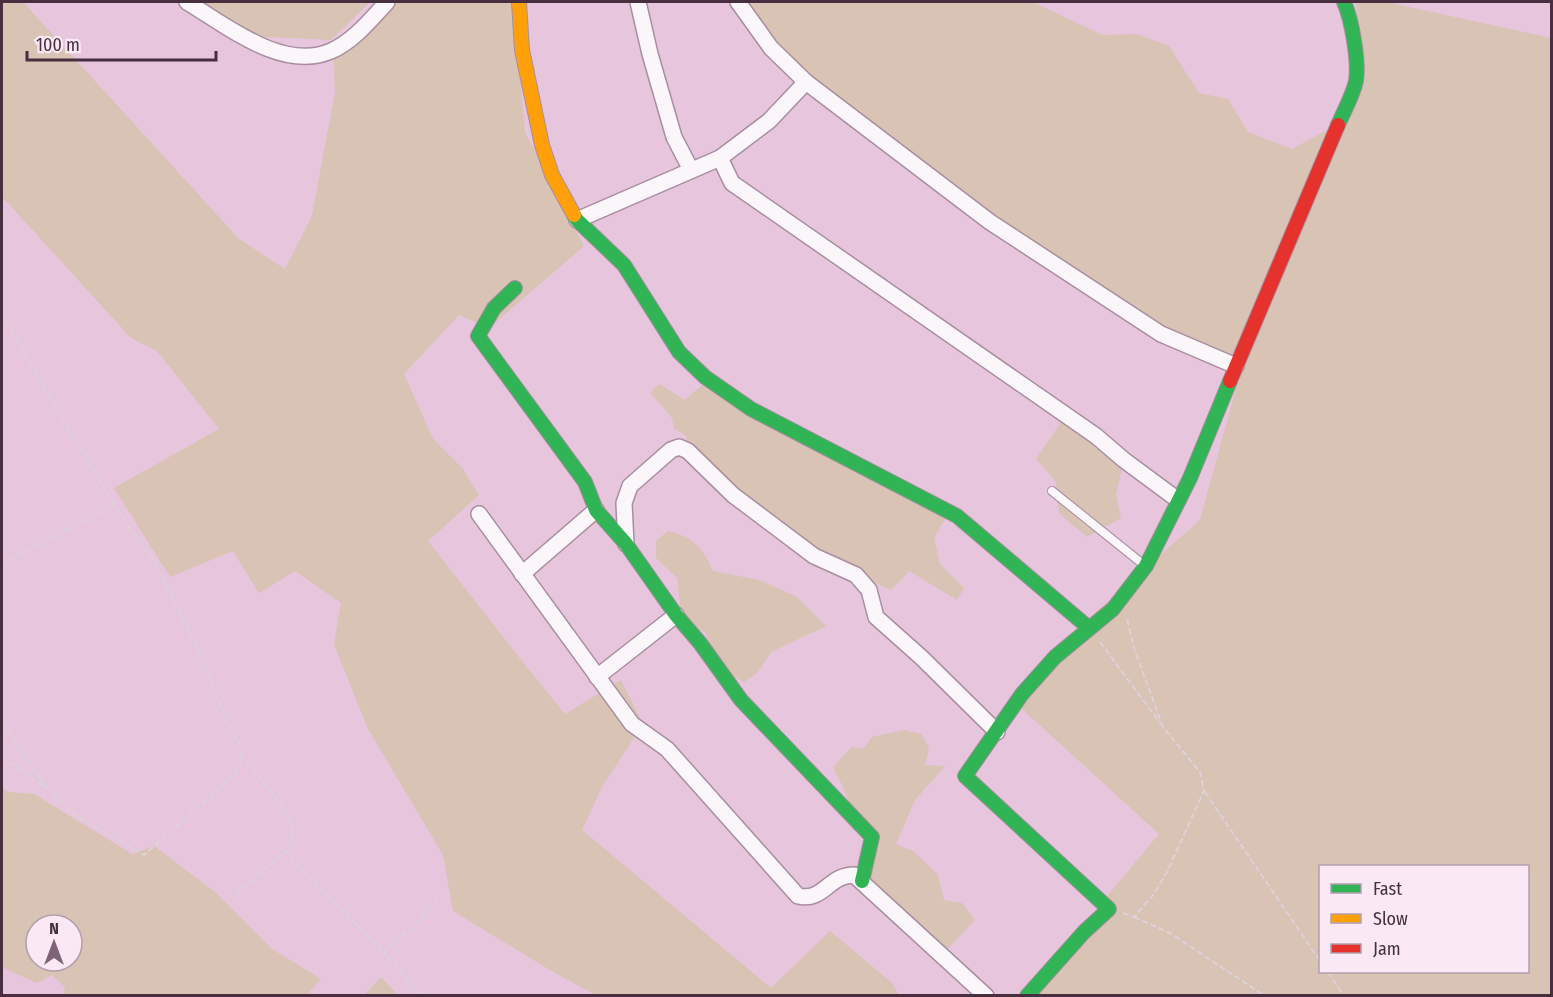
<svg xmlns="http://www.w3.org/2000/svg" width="1553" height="997" font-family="'Fira Sans Condensed',sans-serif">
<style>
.green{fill:#d8c3b4;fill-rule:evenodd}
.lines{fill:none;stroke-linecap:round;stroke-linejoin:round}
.lane-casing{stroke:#a88ea0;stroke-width:10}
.street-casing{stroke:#a88ea0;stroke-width:18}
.fast-casing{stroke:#a88ea0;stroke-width:16}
.slow-casing{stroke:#a88ea0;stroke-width:16}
.jam-casing{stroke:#a88ea0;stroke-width:16}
.path{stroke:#ddd2d9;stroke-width:2;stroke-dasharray:6 3;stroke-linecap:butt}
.lane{stroke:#fbf6fa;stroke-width:8}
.street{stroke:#fbf6fa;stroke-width:15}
.fast{stroke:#30b455;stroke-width:14}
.slow{stroke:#ff9f0a;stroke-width:14}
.jam{stroke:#e5322d;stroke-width:14}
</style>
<rect width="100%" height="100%" fill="#e7c5dc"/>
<g class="green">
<polygon points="2,2 23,2 239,239 285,269 312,216 335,92 333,50 377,2 513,2 525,132 584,246 489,328 459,315 404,374 433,439 463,469 479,495 428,541 525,665 565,714 621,680 643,724 602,787 582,830 771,988 830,931 892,983 899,995 596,995 555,973 453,911 443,855 368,729 334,644 341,603 295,571 259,593 233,551 170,577 114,488 219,429 157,351 131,338 9,204 2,198"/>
<polygon points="196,2 370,2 331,40 243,36"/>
<path d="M747,2H1033L1102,35L1136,34L1169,46L1199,93L1228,99L1248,132L1292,149L1340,123L1361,68L1356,2H1386L1551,38V995H1033L1108,895L1159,834L1009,697L1071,634L1200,520L1236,388L1221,360L1161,334L978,209L826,89L758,26ZM1320,866H1528V972H1320Z"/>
<polygon points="659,384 685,400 703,384 949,512 934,538 940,564 964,588 957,600 909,571 891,590 814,556 688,451 686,436 674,428 672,418 650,393"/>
<polygon points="1066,415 1124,460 1116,495 1121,518 1087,537 1059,513 1056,482 1036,459"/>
<path d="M668,531C695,538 702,547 713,571L759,580L797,597L826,626L771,652L758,672L744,682L719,669L705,632L682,622L677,578L656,558V541Z"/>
<polygon points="904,730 921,734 929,748 925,765 945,766 915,800 896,844 913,851 938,875 944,900 962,903 975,920 941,956 862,881 872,837 850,806 844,789 833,767 852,747 863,749 872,737"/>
<path d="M2,788L8,792L34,794L132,854L154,846L215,892L272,949L321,979L309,992L314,995H63L65,987L52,975L37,983L2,967ZM36,925H72V961H36Z"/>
<polygon points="381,977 398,995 364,995"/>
</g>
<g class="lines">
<defs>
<polyline id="lane" points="1052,491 1144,565"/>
<g id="street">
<path d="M187,2C227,26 283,72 331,51C354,41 371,19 387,2"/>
<polyline points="638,2 650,54 674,137 691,170"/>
<polyline points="738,2 771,48 806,82"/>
<polyline points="720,158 769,121 806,82 990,222 1161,334 1236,366"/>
<polyline points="577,220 720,158 732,183 1096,436 1124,460 1178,500"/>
<path d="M479,514L632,724L667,749L798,896C824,902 828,875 854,875L986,996"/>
<polyline points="626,544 624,503 630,486 671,450 679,447 688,451 733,495 814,556 856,575 869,590 876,617 922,658 997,732"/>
<polyline points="522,574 596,510"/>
<polyline points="597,677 676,615"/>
</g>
<g id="fast">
<path d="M1338,125C1344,111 1353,95 1356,81C1359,62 1352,20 1344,2"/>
<polyline points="574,215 577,220 624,265 679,352 705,377 751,409 957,516 1089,628"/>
<polyline points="515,288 494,308 478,336 585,482 596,510 626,544 676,615 700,643 741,700 872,837 862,881"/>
<polyline points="1027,996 1084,932 1109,909 965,776 1022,694 1055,657 1113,609 1146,566 1190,478 1230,381"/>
</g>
<polyline id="slow" points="519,2 522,50 542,145 552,175 574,215"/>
<polyline id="jam" points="1230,381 1338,125"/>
</defs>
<use href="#lane" class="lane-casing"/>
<use href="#street" class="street-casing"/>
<use href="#fast" class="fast-casing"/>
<use href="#slow" class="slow-casing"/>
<use href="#jam" class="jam-casing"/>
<g class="path">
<polyline points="2,315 114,505 2,563"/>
<polyline points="1100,642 1161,724"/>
<polyline points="2,723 46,787 2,758"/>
<polyline points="241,754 281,804 292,827 290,855"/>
<polyline points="46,787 75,815 144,855 233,776 240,764 241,754 239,744 227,721 201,658 154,561 114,505"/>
<polyline points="1205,792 1320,961"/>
<polyline points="236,894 285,851 384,953"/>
<polyline points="1123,913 1134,917 1154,894 1167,872 1204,791 1200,772 1163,727 1135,651 1127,619"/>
<polyline points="1134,917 1170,933 1265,996"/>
<polyline points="1328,972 1344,996"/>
<polyline points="421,996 384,953 440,899"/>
</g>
<use href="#lane" class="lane"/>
<use href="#street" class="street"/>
<use href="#fast" class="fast"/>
<use href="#slow" class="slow"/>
<use href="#jam" class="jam"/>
</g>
<rect width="1553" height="997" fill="none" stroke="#472f40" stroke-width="6"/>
<rect x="1319" y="865" width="210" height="108" fill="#fbe8f5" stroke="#b39ead" stroke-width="1.5"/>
<rect x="1331" y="884" width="30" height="9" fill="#30b455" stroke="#b39ead" stroke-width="1.5"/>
<text x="1373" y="895" font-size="18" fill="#472f40">Fast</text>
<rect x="1331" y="914" width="30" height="9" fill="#ff9f0a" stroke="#b39ead" stroke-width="1.5"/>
<text x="1373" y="925" font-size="18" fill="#472f40">Slow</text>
<rect x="1331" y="944" width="30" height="9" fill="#e5322d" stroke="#b39ead" stroke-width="1.5"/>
<text x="1373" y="955" font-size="18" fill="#472f40">Jam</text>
<g transform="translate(54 943)"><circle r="28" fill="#fbe8f5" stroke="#b39ead" stroke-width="1.5"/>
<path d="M0-4.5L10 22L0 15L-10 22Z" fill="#7f6477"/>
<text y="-9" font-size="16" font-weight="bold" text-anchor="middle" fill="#472f40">N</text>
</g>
<path d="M27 51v9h189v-9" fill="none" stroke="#472f40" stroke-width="3"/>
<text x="36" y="51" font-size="18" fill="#472f40" stroke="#fbe8f5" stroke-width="4.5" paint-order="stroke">100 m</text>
</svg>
